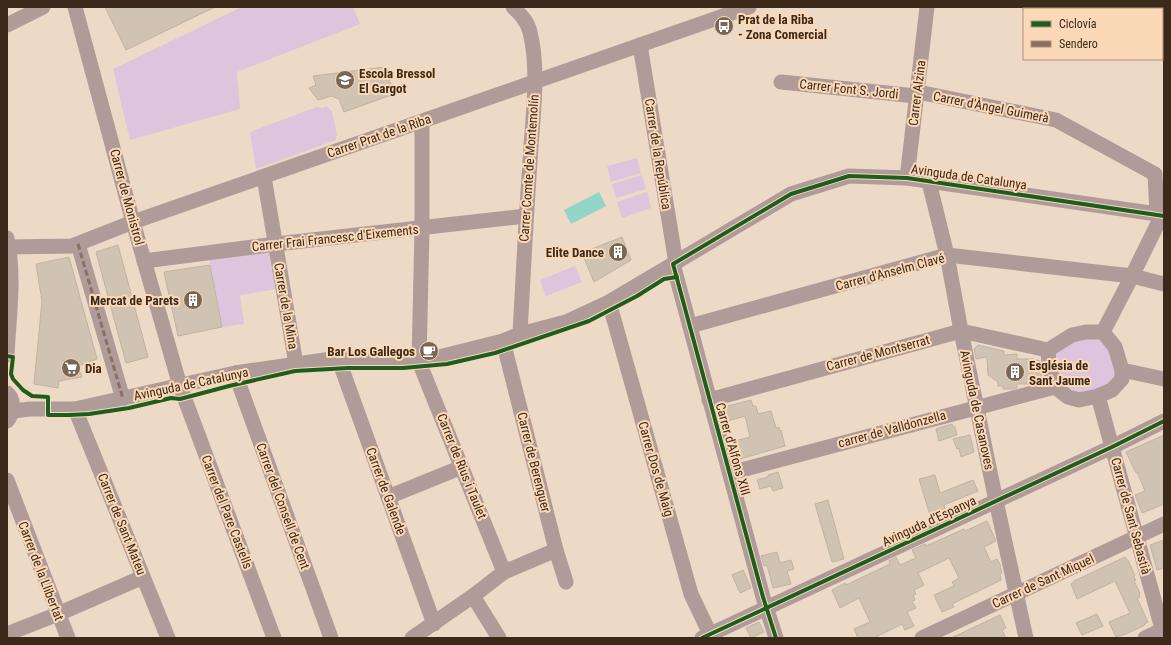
<svg xmlns="http://www.w3.org/2000/svg" width="1171" height="645" font-family="'Roboto Condensed',sans-serif">
<style>
.green{fill:#ddc6dd}
.water{fill:#92d6c7}
.building{fill:#d0c3b1;stroke:#c1b3a1}
.lines{fill:none;stroke-linecap:round;stroke-linejoin:round}
.minor{stroke:#af9c99;stroke-width:15}
.quiet{stroke:#8d6e63;stroke-width:3;stroke-dasharray:6 3;stroke-linecap:butt}
.cycleway-casing{stroke:#fbd8b7;stroke-width:6}
.cycleway{stroke:#1b5e20;stroke-width:4}
.labels{text-anchor:middle;dominant-baseline:central;stroke-width:4;stroke-linejoin:round;paint-order:stroke}
.poi-label{font-size:13px;font-weight:bold;fill:#3b2a1a;stroke:#fbd8b7;text-anchor:start}
.street-label{font-size:13px;fill:#3b2a1a;stroke:#fbd8b7}
</style>
<rect width="100%" height="100%" fill="#ecd9c6"/>
<g class="green">
<polygon points="242,7 353,7 360,24 237,72 240,109 130,140 113,69"/>
<polygon points="326,106 332,111 337,136 336,137 336,140 256,169 250,132 317,107 322,108"/>
<polygon points="637,158 641,173 611,182 607,166"/>
<polygon points="642,175 646,189 616,198 612,184"/>
<polygon points="647,192 651,208 622,218 617,202"/>
<polygon points="276,244 283,288 240,295 244,324 222,327 208,253"/>
<polygon points="575,266 582,282 546,296 540,280"/>
<polygon points="1103,332 1122,379 1084,399 1055,387 1048,350"/>
</g>
<polygon class="water" points="599,192 606,206 571,224 564,210"/>
<g class="building">
<polygon points="105,7 215,7 126,50"/>
<polygon points="385,67 394,94 344,112 339,99 332,96 318,100 309,88 316,85 313,76"/>
<polygon points="622,237 631,260 594,282 582,253"/>
<polygon points="118,245 148,357 126,363 96,252"/>
<polygon points="69,257 97,359 78,366 82,377 59,381 58,388 34,384 42,301 36,264"/>
<polygon points="210,265 222,327 178,336 164,272"/>
<polygon points="978,345 1004,351 1004,355 1017,354 1017,359 1033,359 1040,361 1042,381 1030,384 1017,384 1017,388 1013,389 1003,389 1003,386 998,386 998,382 988,375 987,357 976,359 974,349"/>
<polygon points="751,400 753,406 756,406 758,414 771,411 776,428 779,427 780,431 781,430 785,446 740,459 735,441 750,437 745,416 728,421 724,407"/>
<polygon points="952,424 953,427 955,427 957,435 939,441 936,429"/>
<polygon points="970,435 974,452 961,457 959,448 957,449 953,439"/>
<polygon points="1164,435 1164,504 1142,513 1135,495 1145,491 1137,472 1136,473 1126,452"/>
<polygon points="778,472 783,488 773,491 771,486 760,489 757,480 768,477 768,475"/>
<polygon points="935,475 940,493 973,480 978,491 944,505 945,510 930,515 919,479"/>
<polygon points="828,500 844,559 832,562 815,504"/>
<polygon points="987,521 996,541 984,547 991,562 997,559 1001,566 1000,567 1002,573 1000,574 1001,580 952,604 954,607 942,612 934,595 954,586 952,582 959,578 949,558 918,573 924,585 914,590 916,594 913,595 915,600 912,601 916,608 907,612 914,626 905,630 902,624 874,638 858,638 854,629 870,622 859,598 840,608 832,590 845,583 846,585 890,564 889,561 896,557 900,565 916,558 912,550 925,544 926,546 964,529 965,531"/>
<polygon points="1164,540 1164,568 1157,570 1150,545"/>
<polygon points="777,552 780,563 791,560 794,569 787,571 791,584 773,588 767,565 764,566 761,556"/>
<polygon points="1125,557 1127,560 1128,560 1135,576 1134,577 1136,580 1134,581 1140,593 1139,593 1140,597 1137,598 1148,622 1144,624 1145,625 1126,634 1116,637 1109,622 1130,613 1115,581 1077,599 1071,584 1074,582 1074,581"/>
<polygon points="743,570 751,588 740,593 732,575"/>
<polygon points="1097,614 1103,626 1082,635 1076,623"/>
<polygon points="1000,615 1006,628 1002,630 1006,638 951,638"/>
<polygon points="759,622 764,632 751,638 746,628"/>
</g>
<g class="lines">
<g class="minor">
<polyline points="75,7 133,222 180,386 274,638"/>
<path d="M513,7C520,14 528,22 530,32C540,72 532,121 530,162C526,219 523,277 520,334"/>
<polyline points="1146,7 1148,9"/>
<polyline points="1162,22 1164,24"/>
<polyline points="7,25 43,7"/>
<polyline points="640,45 676,263"/>
<polyline points="781,82 916,96"/>
<polyline points="918,92 1056,120 1155,174 1157,214"/>
<polyline points="422,122 422,228 419,362 504,572"/>
<polyline points="264,177 296,364"/>
<polyline points="907,178 927,7"/>
<polyline points="929,182 947,255 961,331 996,501 1026,638"/>
<polyline points="78,244 123,399"/>
<polyline points="7,247 72,246 133,222 749,7"/>
<polyline points="144,261 276,244 526,216"/>
<polyline points="673,264 763,597 776,638"/>
<polyline points="609,302 691,594 710,634"/>
<polyline points="690,326 947,255 1132,276 1164,284"/>
<polygon points="1086,332 1103,332 1115,347 1122,370 1122,379 1112,390 1098,396 1079,400 1068,397 1055,387 1049,366 1048,350 1072,335"/>
<polyline points="1103,332 1132,276 1162,215"/>
<polyline points="503,341 556,550 566,582"/>
<path d="M7,355C9,316 15,276 7,238"/>
<polyline points="338,358 434,624"/>
<polyline points="1122,370 1164,379"/>
<polyline points="235,373 331,638"/>
<path d="M7,393C15,400 14,413 7,421"/>
<polyline points="1098,396 1164,636"/>
<polyline points="709,400 961,331 1048,350"/>
<polyline points="75,409 168,638"/>
<polyline points="13,411 30,409 75,409 235,373 338,358 419,362 503,341 520,334 566,322 609,302 791,194 849,176 907,178 1164,215"/>
<polyline points="730,473 1055,387"/>
<polyline points="7,480 68,638"/>
<polyline points="388,497 462,467"/>
<polyline points="473,596 499,638"/>
<polyline points="7,634 58,614 143,577"/>
<polyline points="412,638 473,596 504,572 556,550"/>
<polyline points="702,638 1112,447 1164,421"/>
<polyline points="922,638 1164,524"/>
<polyline points="1145,638 1164,629"/>
</g>
<polyline class="quiet" points="78,244 123,399"/>
<defs>
<g id="cycleway">
<polyline points="7,356 13,357 11,374 13,379 23,390 32,396 48,397 48,415 69,415 89,414 129,408 171,398 180,399 229,386 295,371 348,368 403,368 447,364 495,353 589,321 637,296 664,279 677,277"/>
<polyline points="702,638 1112,447 1164,421"/>
<polyline points="776,638 763,597 673,264 791,194 849,176 907,178 1164,216"/>
</g>
</defs>
<use href="#cycleway" class="cycleway-casing"/>
<use href="#cycleway" class="cycleway"/>
</g>
<defs>
<symbol id="bus-disc" viewBox="-11 -11 22 22"><circle r="9.5" fill="#796756" stroke="#fbd8b7"/><path d="M-5-6H5V4H4V6H2V4H-2V6H-4V4H-5ZM-3.5-4V0h7V-4ZM-3.5 1.2v1.5H-2V1.2ZM2 1.2v1.5H3.5V1.2Z" fill="#fff"/></symbol>
<symbol id="school-disc" viewBox="-11 -11 22 22"><circle r="9.5" fill="#796756" stroke="#fbd8b7"/><path d="M0-5L7-2L0 1L-7-2ZM-4 1L0 2.5L4 1V4Q0 6-4 4Z" fill="#fff"/></symbol>
<symbol id="building-disc" viewBox="-11 -11 22 22"><circle r="9.5" fill="#796756" stroke="#fbd8b7"/><path d="M-4-6H4V6H1V3H-1V6H-4ZM-2.5-4.3h1.7v1.8h-1.7ZM.8-4.3h1.7v1.8H.8ZM-2.5-1h1.7V.8h-1.7ZM.8-1h1.7V.8H.8Z" fill="#fff"/></symbol>
<symbol id="cafe-disc" viewBox="-11 -11 22 22"><circle r="9.5" fill="#796756" stroke="#fbd8b7"/><path d="M-5.5-4.5H6V0H3Q3 3.5 0 3.5H-2.5Q-5.5 3.5-5.5 0ZM3-3.2v2h1.7v-2ZM-6 4.5H4V6H-6Z" fill="#fff"/></symbol>
<symbol id="supermarket-disc" viewBox="-11 -11 22 22"><circle r="9.5" fill="#796756" stroke="#fbd8b7"/><path d="M-6-5.5h2.5l.6 2H6L4.5 2H-2.5L-4.4-4H-6ZM-1.5 3.2a1.3 1.3 0 1 0 .1 0ZM3 3.2a1.3 1.3 0 1 0 .1 0Z" fill="#fff"/></symbol>
</defs>
<g fill-rule="evenodd">
<use href="#bus-disc" x="713" y="15" width="22" height="22"/>
<use href="#school-disc" x="334" y="69" width="22" height="22"/>
<use href="#building-disc" x="607" y="241" width="22" height="22"/>
<use href="#building-disc" x="182" y="289" width="22" height="22"/>
<use href="#cafe-disc" x="418" y="340" width="22" height="22"/>
<use href="#supermarket-disc" x="60" y="357" width="22" height="22"/>
<use href="#building-disc" x="1004" y="361" width="22" height="22"/>
</g>
<g class="labels">
<g class="poi-label">
<text x="738" y="19">Prat de la Riba<tspan x="738" dy="15">- Zona Comercial</tspan></text>
<text x="359" y="73">Escola Bressol<tspan x="359" dy="15">El Gargot</tspan></text>
<text x="604" y="252" text-anchor="end">Elite Dance</text>
<text x="179" y="300" text-anchor="end">Mercat de Parets</text>
<text x="415" y="351" text-anchor="end">Bar Los Gallegos</text>
<text x="1029" y="365">Església de<tspan x="1029" dy="15">Sant Jaume</tspan></text>
<text x="85" y="368">Dia</text>
</g>
<g class="street-label">
<text transform="translate(849 89) rotate(6)">Carrer Font S. Jordi</text>
<text transform="translate(917 93) rotate(-83)">Carrer Alzina</text>
<text transform="translate(991 107) rotate(11)">Carrer d'Àngel Guimerà</text>
<text transform="translate(379 136) rotate(-19)">Carrer Prat de la Riba</text>
<text transform="translate(658 154) rotate(81)">Carrer de la República</text>
<text transform="translate(529 168) rotate(-86)">Carrer Comte de Montemolín</text>
<text transform="translate(969 177) rotate(8)">Avinguda de Catalunya</text>
<text transform="translate(127 197) rotate(75)">Carrer de Monistrol</text>
<text transform="translate(335 238) rotate(-6)">Carrer Frai Francesc d'Eixements</text>
<text transform="translate(890 272) rotate(-15)">Carrer d'Anselm Clavé</text>
<text transform="translate(286 306) rotate(80)">Carrer de la Mina</text>
<text transform="translate(878 353) rotate(-15)">Carrer de Montserrat</text>
<text transform="translate(191 384) rotate(-12)">Avinguda de Catalunya</text>
<text transform="translate(977 410) rotate(78)">Avinguda de Casanoves</text>
<text transform="translate(892 429) rotate(-15)">carrer de Valldonzella</text>
<text transform="translate(733 449) rotate(74)">Carrer d'Alfons XIII</text>
<text transform="translate(534 462) rotate(76)">Carrer de Berenguer</text>
<text transform="translate(462 466) rotate(68)">Carrer de Rius i Taulet</text>
<text transform="translate(656 469) rotate(74)">Carrer Dos de Maig</text>
<text transform="translate(386 491) rotate(70)">Carrer de Galende</text>
<text transform="translate(283 506) rotate(70)">Carrer del Consell de Cent</text>
<text transform="translate(227 512) rotate(69)">Carrer del Pare Castells</text>
<text transform="translate(1131 516) rotate(75)">Carrer de Sant Sebastià</text>
<text transform="translate(929 521) rotate(-25)">Avinguda d'Espanya</text>
<text transform="translate(122 524) rotate(68)">Carrer de Sant Mateu</text>
<text transform="translate(41 571) rotate(69)">Carrer de la Llibertat</text>
<text transform="translate(1043 581) rotate(-25)">Carrer de Sant Miquel</text>
</g>
</g>
<rect width="1171" height="645" fill="none" stroke="#3b2a1a" stroke-width="16"/>
<rect x="1023" y="8" width="140" height="52" fill="#fbd8b7" stroke="#ae9278"/>
<rect x="1031" y="21" width="20" height="6" fill="#1b5e20" stroke="#ae9278"/>
<text x="1059" y="28" font-size="12" fill="#3b2a1a">Ciclovía</text>
<rect x="1031" y="41" width="20" height="6" fill="#8d6e63" stroke="#ae9278"/>
<text x="1059" y="48" font-size="12" fill="#3b2a1a">Sendero</text>
</svg>
